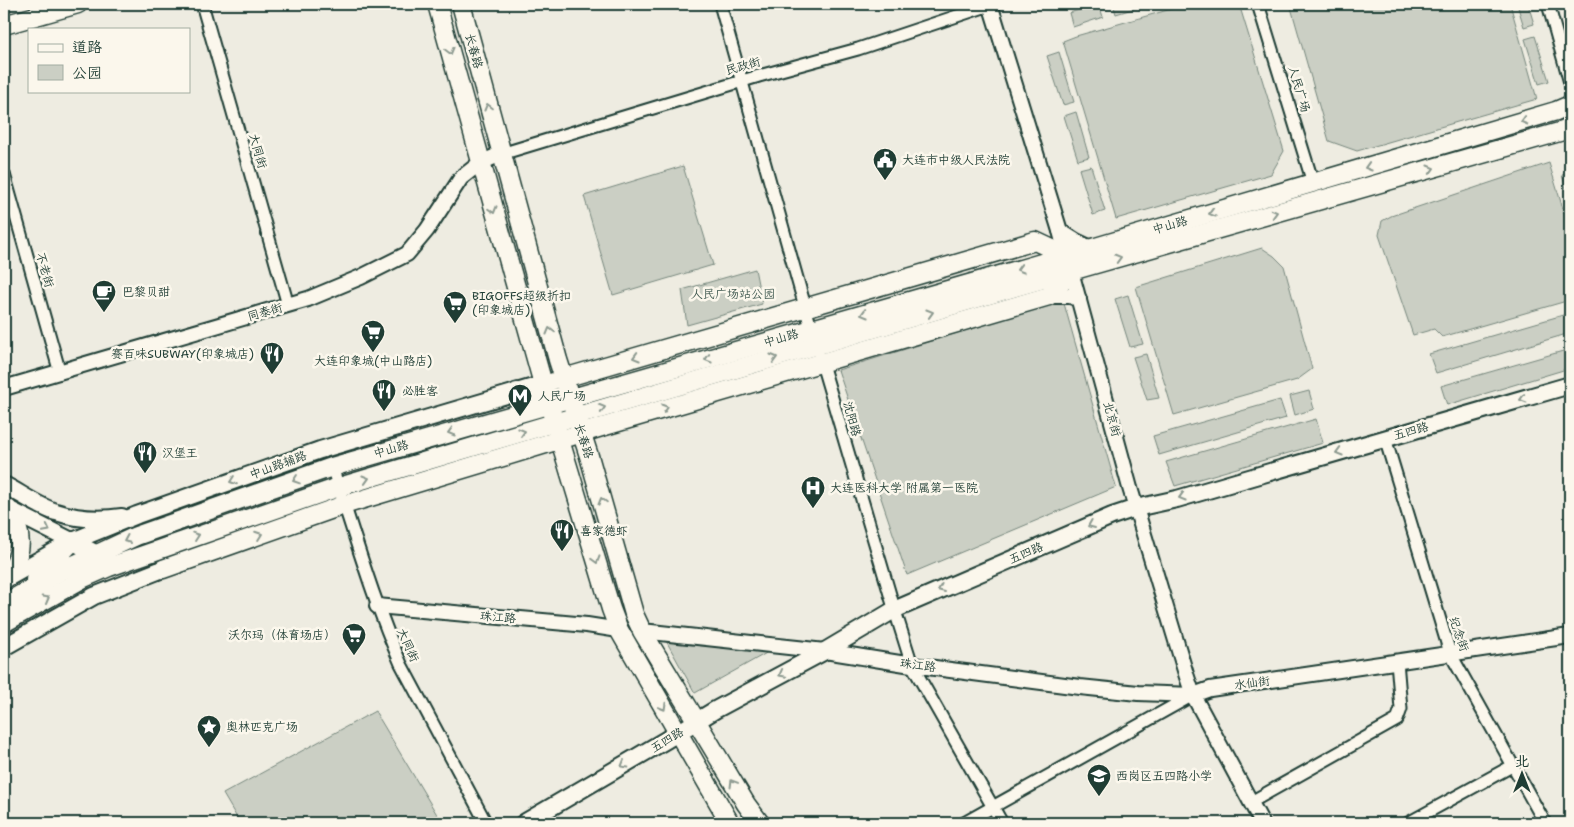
<svg xmlns="http://www.w3.org/2000/svg" width="1574" height="827" font-family="'Shantell Sans','LXGW WenKai TC',sans-serif">
<style>
.green{fill:#cbcfc4;stroke:#75867c}
.lines{fill:none;stroke-linecap:round;stroke-linejoin:round}
.minor-casing{stroke:#1f3d34;stroke-width:15}
.tertiary-casing{stroke:#1f3d34;stroke-width:18}
.secondary-casing{stroke:#1f3d34;stroke-width:20}
.primary-casing{stroke:#1f3d34;stroke-width:21}
.minor{stroke:#fbf7ec;stroke-width:11}
.tertiary{stroke:#fbf7ec;stroke-width:14}
.secondary{stroke:#fbf7ec;stroke-width:16}
.primary{stroke:#fbf7ec;stroke-width:18}
.oneway{stroke:#8d9a90}
.labels{text-anchor:middle;dominant-baseline:central;stroke-width:5;stroke-linejoin:round;paint-order:stroke}
.street-label{font-size:12px;fill:#1f3d34;stroke:#fbf7ec}
.poi-label{font-size:12px;fill:#1f3d34;stroke:#fbf7ec;text-anchor:start}
.park-label{font-size:12px;fill:#415a51;stroke:#fbf7ec}
</style>
<rect width="100%" height="100%" fill="#eeece1"/>
<filter id="ink" filterUnits="userSpaceOnUse"><feTurbulence type="fractalNoise" baseFrequency=".02" numOctaves="2"/><feDisplacementMap in="SourceGraphic" scale="10" xChannelSelector="R" yChannelSelector="G"/><feConvolveMatrix kernelMatrix="1 2 1 2 8 2 1 2 1" color-interpolation-filters="sRGB"/></filter>
<g filter="url(#ink)">
<g class="green">
<polygon points="1099,4 1103,17 1073,27 1069,13"/>
<polygon points="1113,4 1149,4 1116,14"/>
<polygon points="1189,4 1239,4 1284,151 1271,174 1116,219 1063,41 1076,36"/>
<polygon points="1290,4 1510,4 1537,99 1357,151 1329,141"/>
<polygon points="1517,4 1528,4 1534,24 1524,27"/>
<polygon points="1535,36 1549,81 1539,84 1525,39"/>
<polygon points="1059,52 1074,102 1063,105 1047,56"/>
<polygon points="1076,112 1089,157 1078,160 1064,116"/>
<polygon points="1549,163 1570,232 1570,300 1442,337 1434,329 1413,335 1379,235 1382,221 1391,216"/>
<polygon points="683,166 713,265 613,295 584,196"/>
<polygon points="1091,166 1105,211 1093,215 1079,169"/>
<polygon points="1570,172 1570,202 1562,175"/>
<polygon points="1262,248 1274,256 1284,266 1312,369 1297,380 1174,415 1136,287"/>
<polygon points="755,269 762,304 687,325 682,290"/>
<polygon points="1128,295 1143,344 1130,347 1115,299"/>
<polygon points="1063,300 1116,487 907,575 838,370"/>
<polygon points="1570,313 1570,333 1436,373 1429,354"/>
<polygon points="1570,349 1570,368 1447,405 1441,386"/>
<polygon points="1146,354 1159,398 1147,400 1133,357"/>
<polygon points="1309,391 1314,409 1295,415 1290,396"/>
<polygon points="1280,400 1286,418 1159,455 1153,436"/>
<polygon points="1316,419 1323,443 1175,486 1166,462"/>
<polygon points="664,637 770,651 695,693"/>
<polygon points="375,711 442,823 240,823 223,794"/>
</g>
<g class="lines">
<defs>
<g id="minor">
<polyline points="202,4 288,305"/>
<polyline points="720,4 813,335"/>
<polyline points="1258,4 1313,183"/>
<polyline points="1548,4 1570,83"/>
<polyline points="501,154 759,76 858,49 993,4"/>
<polyline points="4,174 60,373"/>
<polyline points="820,357 891,598 912,665 1002,823"/>
<polyline points="1385,438 1450,653 1545,823"/>
<path d="M332,467C354,533 373,600 401,664L486,823"/>
<polyline points="1251,802 1397,720 1401,709 1397,661"/>
<polyline points="964,823 1193,695"/>
<polyline points="1408,823 1512,766"/>
</g>
<g id="tertiary">
<polyline points="990,4 1060,231 1130,488 1186,674 1193,695 1262,823"/>
<polyline points="1060,231 1076,241 1091,248"/>
<polyline points="1049,296 1070,296 1079,299"/>
<polyline points="4,388 308,299 361,277 407,254 427,230 461,178 480,163 501,154"/>
<polyline points="377,606 587,625 619,630"/>
<polyline points="642,631 825,651 912,665 1080,687 1138,693 1193,695 1210,689 1570,636"/>
</g>
<g id="secondary">
<polyline points="988,4 990,5"/>
<path d="M4,485C20,493 39,507 56,512C77,519 101,520 122,517"/>
<polyline points="4,507 107,559"/>
<polyline points="4,580 73,541 137,515 320,450 564,378"/>
<polyline points="4,647 94,596 163,569"/>
<polyline points="524,823 666,740 715,710 825,651 894,610 1112,516 1136,508 1177,499 1570,385"/>
</g>
<g id="primary">
<polyline points="437,4 543,384 611,609 619,630 730,823"/>
<polyline points="461,4 558,360 589,456 634,614 642,631 697,722 746,804 760,823"/>
<polyline points="4,25 78,4"/>
<polyline points="564,378 1035,241 1067,256"/>
<polyline points="517,392 549,404"/>
<polyline points="163,569 344,505 602,427 1049,296 1071,272"/>
<path d="M4,580C24,557 25,532 7,508"/>
<polyline points="35,580 73,541"/>
<polyline points="4,604 63,570 136,536 332,467 1045,262 1556,111 1570,105"/>
<polyline points="4,623 84,578 109,567 339,487 597,410 1050,277 1570,129"/>
</g>
</defs>
<use href="#minor" class="minor-casing"/>
<use href="#tertiary" class="tertiary-casing"/>
<use href="#secondary" class="secondary-casing"/>
<use href="#primary" class="primary-casing"/>
<use href="#minor" class="minor"/>
<use href="#tertiary" class="tertiary"/>
<use href="#secondary" class="secondary"/>
<use href="#primary" class="primary"/>
</g>
<defs><path id="oneway-chevron" d="M-2-3.5L2.5 0L-2 3.5" fill="none" stroke-width="1.6" stroke-linecap="round" stroke-linejoin="round" transform="scale(1.25)"/></defs>
<g class="oneway">
<use href="#oneway-chevron" transform="translate(450 51) rotate(75)"/>
<use href="#oneway-chevron" transform="translate(488 107) rotate(-105)"/>
<use href="#oneway-chevron" transform="translate(1524 121) rotate(163)"/>
<use href="#oneway-chevron" transform="translate(1368 167) rotate(163)"/>
<use href="#oneway-chevron" transform="translate(1431 169) rotate(-16)"/>
<use href="#oneway-chevron" transform="translate(493 210) rotate(74)"/>
<use href="#oneway-chevron" transform="translate(1212 213) rotate(164)"/>
<use href="#oneway-chevron" transform="translate(1274 213) rotate(-16)"/>
<use href="#oneway-chevron" transform="translate(1118 258) rotate(-16)"/>
<use href="#oneway-chevron" transform="translate(1020 269) rotate(164)"/>
<use href="#oneway-chevron" transform="translate(930 313) rotate(-17)"/>
<use href="#oneway-chevron" transform="translate(864 314) rotate(164)"/>
<use href="#oneway-chevron" transform="translate(550 331) rotate(-105)"/>
<use href="#oneway-chevron" transform="translate(636 357) rotate(164)"/>
<use href="#oneway-chevron" transform="translate(774 358) rotate(-16)"/>
<use href="#oneway-chevron" transform="translate(708 359) rotate(164)"/>
<use href="#oneway-chevron" transform="translate(1523 399) rotate(164)"/>
<use href="#oneway-chevron" transform="translate(602 408) rotate(-16)"/>
<use href="#oneway-chevron" transform="translate(665 408) rotate(-16)"/>
<use href="#oneway-chevron" transform="translate(451 432) rotate(164)"/>
<use href="#oneway-chevron" transform="translate(522 432) rotate(-17)"/>
<use href="#oneway-chevron" transform="translate(1339 452) rotate(164)"/>
<use href="#oneway-chevron" transform="translate(366 479) rotate(-17)"/>
<use href="#oneway-chevron" transform="translate(296 480) rotate(161)"/>
<use href="#oneway-chevron" transform="translate(233 481) rotate(160)"/>
<use href="#oneway-chevron" transform="translate(1182 497) rotate(164)"/>
<use href="#oneway-chevron" transform="translate(602 501) rotate(-106)"/>
<use href="#oneway-chevron" transform="translate(1091 525) rotate(157)"/>
<use href="#oneway-chevron" transform="translate(47 529) rotate(27)"/>
<use href="#oneway-chevron" transform="translate(259 535) rotate(-20)"/>
<use href="#oneway-chevron" transform="translate(196 536) rotate(-19)"/>
<use href="#oneway-chevron" transform="translate(127 540) rotate(156)"/>
<use href="#oneway-chevron" transform="translate(596 560) rotate(74)"/>
<use href="#oneway-chevron" transform="translate(941 589) rotate(157)"/>
<use href="#oneway-chevron" transform="translate(46 599) rotate(-29)"/>
<use href="#oneway-chevron" transform="translate(782 674) rotate(152)"/>
<use href="#oneway-chevron" transform="translate(663 707) rotate(60)"/>
<use href="#oneway-chevron" transform="translate(624 765) rotate(150)"/>
<use href="#oneway-chevron" transform="translate(733 783) rotate(-121)"/>
</g>
</g>
<defs>
<symbol id="civic-pin" viewBox="-11 -11 22 30"><path d="M0 17L-7.5 6A9.5 9.5 0 1 1 7.5 6Z" fill="#1f3d34" stroke="#fbf7ec"/><path d="M-.6-6.5H3V-4.5H.6V-3L4-1V1h2V6H-6V1h2V-1L-.6-3ZM-1.2 2.5V6h2.4V2.5Z" fill="#fff"/></symbol>
<symbol id="cafe-pin" viewBox="-11 -11 22 30"><path d="M0 17L-7.5 6A9.5 9.5 0 1 1 7.5 6Z" fill="#1f3d34" stroke="#fbf7ec"/><path d="M-5.5-4.5H6V0H3Q3 3.5 0 3.5H-2.5Q-5.5 3.5-5.5 0ZM3-3.2v2h1.7v-2ZM-6 4.5H4V6H-6Z" fill="#fff"/></symbol>
<symbol id="supermarket-pin" viewBox="-11 -11 22 30"><path d="M0 17L-7.5 6A9.5 9.5 0 1 1 7.5 6Z" fill="#1f3d34" stroke="#fbf7ec"/><path d="M-6-5.5h2.5l.6 2H6L4.5 2H-2.5L-4.4-4H-6ZM-1.5 3.2a1.3 1.3 0 1 0 .1 0ZM3 3.2a1.3 1.3 0 1 0 .1 0Z" fill="#fff"/></symbol>
<symbol id="restaurant-pin" viewBox="-11 -11 22 30"><path d="M0 17L-7.5 6A9.5 9.5 0 1 1 7.5 6Z" fill="#1f3d34" stroke="#fbf7ec"/><path d="M-5-6h1v4h1v-4h1v4h1v-4h1v5L-1.5 .5V6h-2V.5L-5-1ZM5-6V6H3V1.5H1.5Q1.5-4 5-6Z" fill="#fff"/></symbol>
<symbol id="metro-pin" viewBox="-11 -11 22 30"><path d="M0 17L-7.5 6A9.5 9.5 0 1 1 7.5 6Z" fill="#1f3d34" stroke="#fbf7ec"/><path d="M-5.5 5V-5H-3L0 0L3-5H5.5V5H3V-.5L0 4L-3-.5V5Z" fill="#fff"/></symbol>
<symbol id="hospital-pin" viewBox="-11 -11 22 30"><path d="M0 17L-7.5 6A9.5 9.5 0 1 1 7.5 6Z" fill="#1f3d34" stroke="#fbf7ec"/><path d="M-5-5h3v3.5h4V-5h3V5h-3V1.5h-4V5h-3Z" fill="#fff"/></symbol>
<symbol id="sight-pin" viewBox="-11 -11 22 30"><path d="M0 17L-7.5 6A9.5 9.5 0 1 1 7.5 6Z" fill="#1f3d34" stroke="#fbf7ec"/><path d="M0-6L1.8-2.2L6-1.7L2.9 1.2L3.7 5.4L0 3.3L-3.7 5.4L-2.9 1.2L-6-1.7L-1.8-2.2Z" fill="#fff"/></symbol>
<symbol id="school-pin" viewBox="-11 -11 22 30"><path d="M0 17L-7.5 6A9.5 9.5 0 1 1 7.5 6Z" fill="#1f3d34" stroke="#fbf7ec"/><path d="M0-5L7-2L0 1L-7-2ZM-4 1L0 2.5L4 1V4Q0 6-4 4Z" fill="#fff"/></symbol>
</defs>
<g fill-rule="evenodd">
<use href="#civic-pin" x="871" y="146" width="28" height="38"/>
<use href="#cafe-pin" x="90" y="278" width="28" height="38"/>
<use href="#supermarket-pin" x="441" y="289" width="28" height="38"/>
<use href="#supermarket-pin" x="359" y="318" width="28" height="38"/>
<use href="#restaurant-pin" x="258" y="340" width="28" height="38"/>
<use href="#restaurant-pin" x="370" y="377" width="28" height="38"/>
<use href="#metro-pin" x="506" y="382" width="28" height="38"/>
<use href="#restaurant-pin" x="131" y="439" width="28" height="38"/>
<use href="#hospital-pin" x="799" y="474" width="28" height="38"/>
<use href="#restaurant-pin" x="548" y="517" width="28" height="38"/>
<use href="#supermarket-pin" x="340" y="621" width="28" height="38"/>
<use href="#sight-pin" x="195" y="713" width="28" height="38"/>
<use href="#school-pin" x="1085" y="762" width="28" height="38"/>
</g>
<g class="labels">
<g class="street-label">
<text transform="translate(474 51) rotate(75)">长春路</text>
<text transform="translate(743 66) rotate(-16)">民政街</text>
<text transform="translate(1299 89) rotate(73)">人民广场</text>
<text transform="translate(258 151) rotate(74)">大同街</text>
<text transform="translate(1170 225) rotate(-16)">中山路</text>
<text transform="translate(45 270) rotate(74)">不老街</text>
<text transform="translate(265 312) rotate(-16)">同泰街</text>
<text transform="translate(781 338) rotate(-16)">中山路</text>
<text transform="translate(852 419) rotate(74)">沈阳路</text>
<text transform="translate(1112 419) rotate(75)">北京街</text>
<text transform="translate(1411 431) rotate(-16)">五四路</text>
<text transform="translate(584 441) rotate(72)">长春路</text>
<text transform="translate(391 449) rotate(-16)">中山路</text>
<text transform="translate(278 465) rotate(-20)">中山路辅路</text>
<text transform="translate(1026 553) rotate(-23)">五四路</text>
<text transform="translate(498 617) rotate(5)">珠江路</text>
<text transform="translate(1459 634) rotate(71)">纪念街</text>
<text transform="translate(408 645) rotate(66)">大同街</text>
<text transform="translate(918 665) rotate(8)">珠江路</text>
<text transform="translate(1252 683) rotate(-8)">水仙街</text>
<text transform="translate(667 740) rotate(-31)">五四路</text>
</g>
<g class="poi-label">
<text x="902" y="160">大连市中级人民法院</text>
<text x="122" y="292">巴黎贝甜</text>
<text x="472" y="296">BIGOFFS超级折扣<tspan x="472" dy="14">(印象城店)</tspan></text>
<text x="254" y="354" text-anchor="end">赛百味SUBWAY(印象城店)</text>
<text x="373" y="361" text-anchor="middle">大连印象城(中山路店)</text>
<text x="402" y="391">必胜客</text>
<text x="538" y="396">人民广场</text>
<text x="162" y="453">汉堡王</text>
<text x="830" y="488">大连医科大学 附属第一医院</text>
<text x="580" y="531">喜家德虾</text>
<text x="336" y="635" text-anchor="end">沃尔玛（体育场店）</text>
<text x="226" y="727">奥林匹克广场</text>
<text x="1116" y="776">西岗区五四路小学</text>
</g>
<g class="park-label">
<text x="733" y="294">人民广场站公园</text>
</g>
</g>
<rect width="1574" height="827" fill="none" stroke="#fbf7ec" stroke-width="20"/>
<rect x="10" y="10" width="1554" height="807" fill="none" stroke="#1f3d34" stroke-width="2" filter="url(#ink)"/>
<rect x="28" y="28" width="162" height="65" fill="#fbf7ec" stroke="#a3ada2"/>
<rect x="38" y="44" width="25" height="8" fill="#fbf7ec" stroke="#a3ada2"/>
<text x="72" y="52" font-size="15" fill="#1f3d34">道路</text>
<rect x="38" y="65" width="25" height="15" fill="#cbcfc4" stroke="#a3ada2"/>
<text x="72" y="78" font-size="15" fill="#1f3d34">公园</text>
<g transform="translate(1522 774)" stroke="#fbf7ec" stroke-width="4" paint-order="stroke">
<path d="M0-4L9 19L0 12L-9 19Z" fill="#1f3d34"/>
<text y="-8" font-size="14" font-weight="bold" text-anchor="middle" fill="#1f3d34">北</text>
</g>
</svg>
